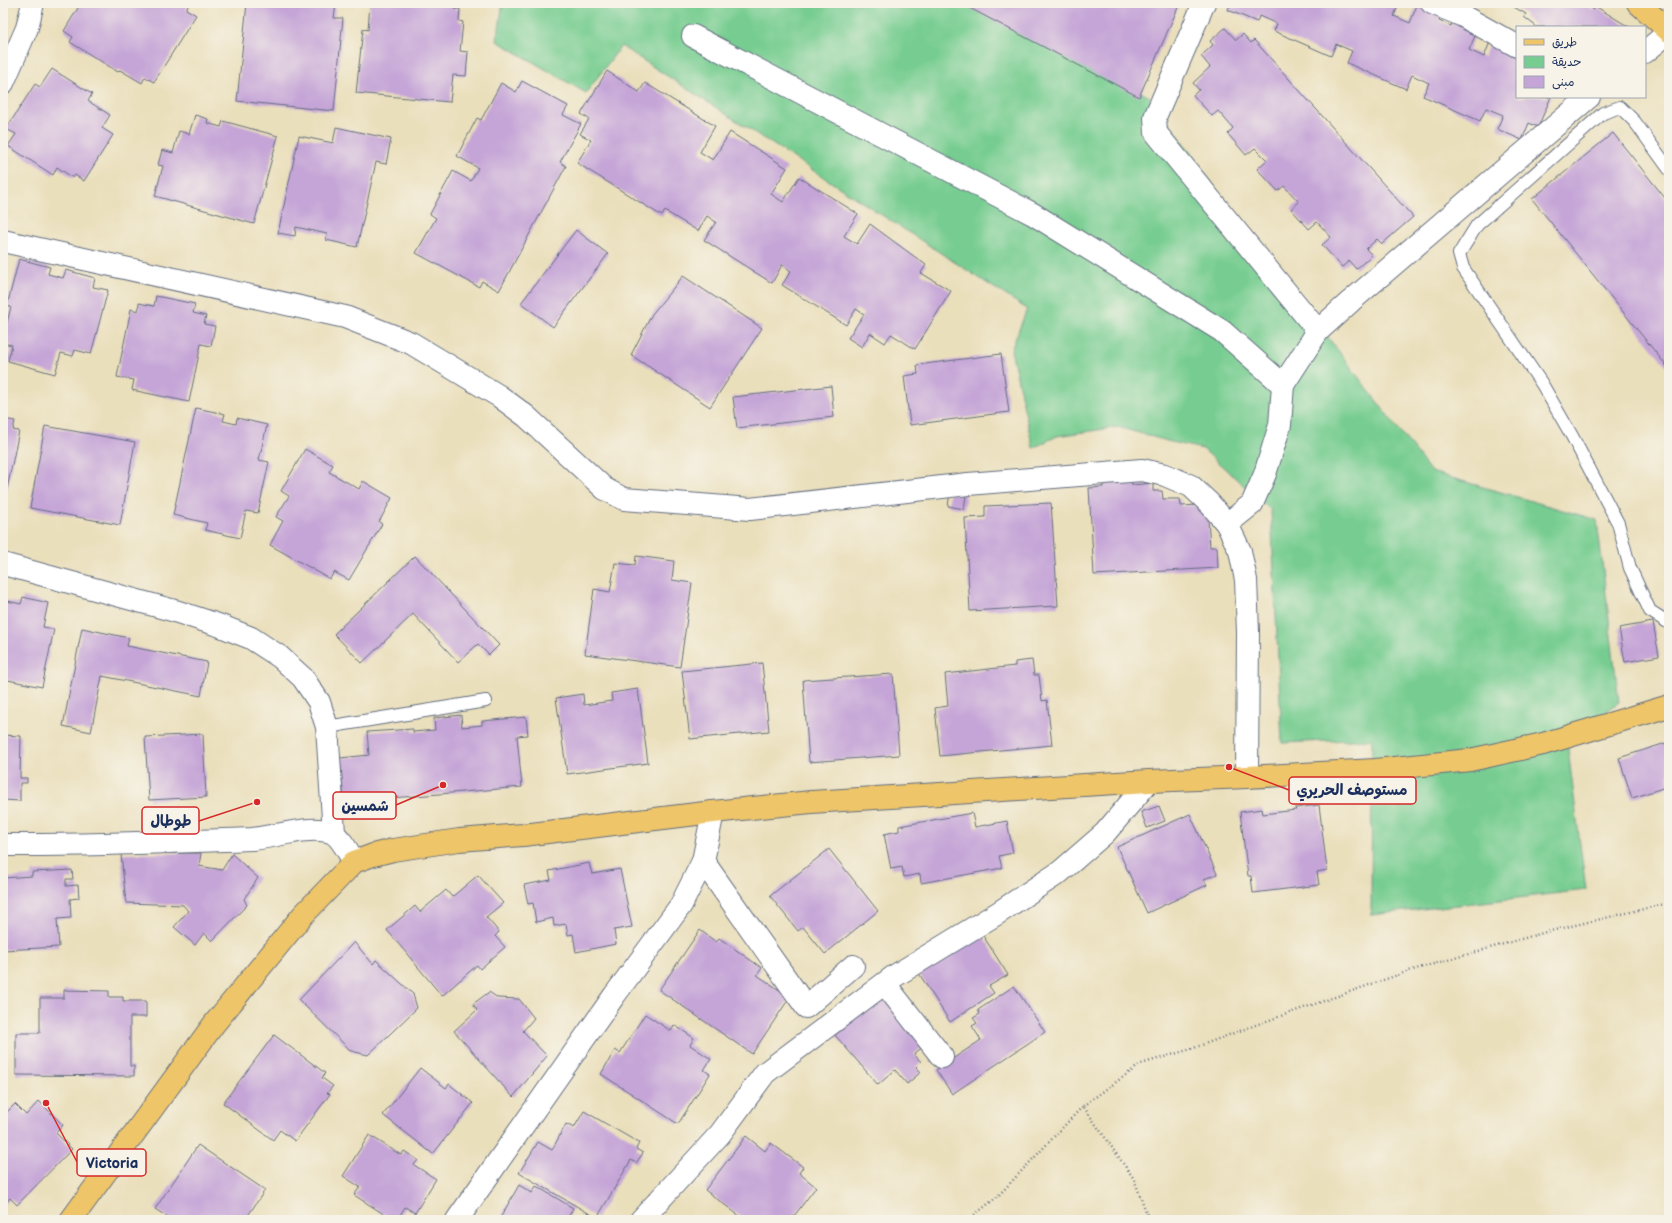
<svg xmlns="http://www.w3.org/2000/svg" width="1672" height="1223" font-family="'Balsamiq Sans','Playpen Sans Arabic',sans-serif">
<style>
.green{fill:#77cd91;stroke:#497e78}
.building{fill:#c5a4d7}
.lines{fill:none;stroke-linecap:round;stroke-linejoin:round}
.lane-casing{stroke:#636d7f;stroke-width:14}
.street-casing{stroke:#636d7f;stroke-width:24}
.primary-casing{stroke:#636d7f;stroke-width:24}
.highway-casing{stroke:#636d7f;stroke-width:24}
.path{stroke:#636d7f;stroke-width:2.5;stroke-dasharray:1 3;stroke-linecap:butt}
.lane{stroke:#fff;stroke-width:12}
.street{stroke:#fff;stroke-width:22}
.primary{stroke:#eec569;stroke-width:22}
.highway{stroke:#eec569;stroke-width:22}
.leader{fill:none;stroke:#d62828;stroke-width:1.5}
.callout-dot{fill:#d62828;stroke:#f7f3e8;stroke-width:1.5}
.callout{fill:#f7f3e8;stroke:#d62828;stroke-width:1.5}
.callout-label{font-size:15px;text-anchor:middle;font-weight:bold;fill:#1b2f5e}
</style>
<rect width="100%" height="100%" fill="#f7f3e8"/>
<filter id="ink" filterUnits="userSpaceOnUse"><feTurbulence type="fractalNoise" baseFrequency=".025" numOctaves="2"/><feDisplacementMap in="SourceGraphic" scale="8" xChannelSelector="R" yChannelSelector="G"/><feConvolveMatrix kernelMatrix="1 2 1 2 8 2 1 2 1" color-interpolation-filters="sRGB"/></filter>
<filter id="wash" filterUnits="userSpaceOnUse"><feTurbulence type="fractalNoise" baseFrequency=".012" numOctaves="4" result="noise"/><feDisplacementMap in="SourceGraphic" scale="16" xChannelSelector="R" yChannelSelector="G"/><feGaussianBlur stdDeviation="0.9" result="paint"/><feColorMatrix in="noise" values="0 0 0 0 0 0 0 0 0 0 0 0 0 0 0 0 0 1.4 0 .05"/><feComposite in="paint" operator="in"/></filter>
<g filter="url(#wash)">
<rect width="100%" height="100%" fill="#eadfbb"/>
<polygon class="green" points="503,3 968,3 1152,98 1229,208 1431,472 1597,520 1619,702 1567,742 1586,890 1371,915 1372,739 1282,743 1271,510 1203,449 1171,442 1118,427 1057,436 1033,448 1011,350 1027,309 621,46 586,93 497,41"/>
<g id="blocks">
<g class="building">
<polygon points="81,3 190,3 186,9 196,15 154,82 145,77 142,83 120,70 118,72 70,42 73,37 64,31"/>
<polygon points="247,3 336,4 334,18 343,18 334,111 237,101"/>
<polygon points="370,3 455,3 455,9 460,9 459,21 463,22 460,51 468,52 466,76 453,75 450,102 356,93 363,29 368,30"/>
<polygon points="960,3 1180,3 1139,97"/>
<polygon points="1231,3 1399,3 1394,16 1410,23 1417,5 1441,15 1439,21 1451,26 1453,20 1471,28 1469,34 1475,36 1469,50 1484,57 1492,37 1513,46 1510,55 1517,58 1517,97 1551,97 1538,127 1529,123 1522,140 1497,129 1503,115 1486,108 1480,121 1423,96 1429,83 1412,75 1406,89 1347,63 1352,51 1336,44 1331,56 1274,31 1277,24 1259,16 1257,22 1228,10"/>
<polygon points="1507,3 1587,3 1586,5 1593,10 1595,6 1629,27 1537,27 1524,17 1526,14"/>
<polygon points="1225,28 1236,40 1243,34 1251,43 1254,40 1413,217 1382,244 1377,239 1366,249 1372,255 1356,269 1349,261 1342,267 1322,245 1331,237 1317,222 1309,229 1291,209 1299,202 1284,186 1278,191 1257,169 1267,160 1255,148 1246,155 1228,134 1233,128 1218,111 1212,116 1193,95 1199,90 1193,83 1210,67 1201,56 1213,45 1210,41"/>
<polygon points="52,69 92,94 88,101 110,115 102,128 113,135 84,181 75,175 73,178 57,167 53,175 8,146 16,134 6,129 35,84 40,87"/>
<polygon points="607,71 639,92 645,83 715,126 700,152 713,160 730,132 787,168 771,194 783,202 799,177 858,214 844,236 857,244 870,224 926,265 921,273 951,291 915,349 891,334 885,343 870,333 862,347 848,338 864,314 856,309 846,325 782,285 791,271 782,265 772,283 704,240 716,222 707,216 698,231 665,211 662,216 577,163 591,140 580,134 589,119 581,114"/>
<polygon points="522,81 568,106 563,115 581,124 560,162 566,166 499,291 482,281 479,287 416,253 436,218 430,214 453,171 471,181 478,168 457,156 477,118 481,120 501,83 516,92"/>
<polygon points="195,115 208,119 207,123 221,127 223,121 278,136 254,224 155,196 163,166 158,165 162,150 173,153 179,131 189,134"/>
<polygon points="336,127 391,139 386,164 376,162 357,247 326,240 327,234 296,227 295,236 278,233 299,136 333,143"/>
<polygon points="1613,133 1669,203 1669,369 1532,199"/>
<polygon points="576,230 608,254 553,327 521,303"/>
<polygon points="19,259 50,267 48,274 63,278 66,270 95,278 93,287 108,290 91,354 75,350 73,356 61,353 55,374 8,361 12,345 3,343 3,338 11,307 7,306"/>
<polygon points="683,276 762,328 710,407 631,355 652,314"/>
<polygon points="156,296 195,304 193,313 206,316 204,324 215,326 211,346 201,344 189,402 132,390 134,380 117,377 131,309 138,311 139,303 154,306"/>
<polygon points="1001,354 1009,412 910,425 904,376 918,374 917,365"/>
<polygon points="831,386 834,417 737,428 733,397"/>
<polygon points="196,408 225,414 223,421 236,424 237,418 267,425 259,460 269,462 258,513 246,511 240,538 205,530 207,523 173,515"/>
<polygon points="3,419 15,421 13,430 19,431 5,499 3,499"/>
<polygon points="45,426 135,442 120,525 30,508"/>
<polygon points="305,449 333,465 329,472 359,489 363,481 392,498 379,522 382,524 349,580 334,572 330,579 270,545 283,521 276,517 289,496 281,491"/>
<polygon points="1131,475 1132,485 1153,483 1153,491 1162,491 1163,499 1180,499 1181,506 1198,505 1208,519 1210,547 1217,547 1218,568 1094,575 1089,488 1103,487 1103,477"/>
<polygon points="950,493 966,495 964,509 948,506"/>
<polygon points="1051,503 1058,606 970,611 965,518 985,517 985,506"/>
<polygon points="415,556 499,645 489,655 478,644 458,662 413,614 362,663 334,634"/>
<polygon points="636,556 674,561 672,580 692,583 680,667 585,654 594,589 610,592 615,563 635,565"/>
<polygon points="23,597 48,603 43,627 54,629 42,687 3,679 3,600 21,604"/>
<polygon points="1653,622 1659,656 1625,662 1619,628"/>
<polygon points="82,628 129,638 127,646 207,662 201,696 102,676 91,732 63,726"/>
<polygon points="1032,660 1034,675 1039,675 1042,701 1047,700 1052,745 940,756 935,708 948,706 945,674 1015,666 1015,662"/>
<polygon points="762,663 769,731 690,739 682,671"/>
<polygon points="893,674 899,755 809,762 803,680"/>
<polygon points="638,689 648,763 567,774 556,698 583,694 584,705 612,701 611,693"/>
<polygon points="461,715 462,727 482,725 482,721 526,717 528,735 517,736 522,787 344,802 340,758 369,755 367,732 413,729 413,732 435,730 434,718"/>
<polygon points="203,734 206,797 149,800 145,737"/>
<polygon points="3,735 21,736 20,778 27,778 27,783 20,783 20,801 3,800"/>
<polygon points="1669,742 1669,786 1632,798 1619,758"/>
<polygon points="1319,805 1327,870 1317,872 1319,885 1253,893 1251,876 1248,876 1240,812 1262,809 1263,814 1296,810 1295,808"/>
<polygon points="1159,806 1165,821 1147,828 1141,812"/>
<polygon points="972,813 975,827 1007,821 1013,853 999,856 1002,868 921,883 920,874 904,877 902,867 891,869 884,834 899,831 899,826"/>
<polygon points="1190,814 1217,874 1204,879 1207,885 1147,913 1117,847"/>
<polygon points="829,849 878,911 825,954 803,927 798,931 770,896"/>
<polygon points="201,853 199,866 222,870 232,854 258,878 244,899 247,905 212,941 204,933 195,945 174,927 188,911 183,905 126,903 121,854"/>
<polygon points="589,863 592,874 620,869 632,927 614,930 616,944 576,952 573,934 568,935 566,924 554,926 553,918 536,922 533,903 528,904 524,885 551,880 549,871"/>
<polygon points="72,870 73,879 66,879 66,886 78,885 79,898 70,899 71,918 57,919 59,947 3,950 3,878 32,876 32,872"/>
<polygon points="478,875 503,903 486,917 499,932 495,936 505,947 480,969 477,965 442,996 387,930 415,906 420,912 446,890 452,897"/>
<polygon points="700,930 716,942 719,938 762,968 757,975 790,997 752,1054 659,990"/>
<polygon points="980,931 1008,975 989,986 994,993 950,1022 918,972"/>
<polygon points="354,942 373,964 376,960 413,994 417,1008 368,1055 351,1051 299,1000"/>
<polygon points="1014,986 1045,1032 952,1094 936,1070 981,1040 972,1026 977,1023 973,1018 980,1014 978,1010"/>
<polygon points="64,990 109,991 109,997 123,997 123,1001 146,1001 146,1017 130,1017 130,1066 134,1066 134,1076 16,1075 16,1033 40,1033 40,998 64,998"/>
<polygon points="489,992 498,998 519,999 534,1018 523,1031 547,1056 513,1097 454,1031 477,1010 473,1004"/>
<polygon points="888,993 924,1046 914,1054 921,1062 916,1067 921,1072 907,1084 895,1070 878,1085 835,1035 843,1029 840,1026"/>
<polygon points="645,1014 671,1031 674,1025 694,1038 690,1045 711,1059 704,1070 710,1074 678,1124 601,1074 615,1050 620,1053"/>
<polygon points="274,1035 325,1073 322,1078 333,1086 327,1093 330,1094 295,1141 280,1130 273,1140 223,1103"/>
<polygon points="420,1068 446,1088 449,1084 473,1103 433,1154 383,1115"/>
<polygon points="39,1101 63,1125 56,1133 72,1149 17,1205 10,1198 3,1206 3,1116 15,1104 26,1115"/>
<polygon points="584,1111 639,1143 636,1149 643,1153 636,1163 631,1160 597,1218 519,1173 538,1142 552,1150 566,1124 574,1128"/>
<polygon points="369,1135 401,1155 404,1151 418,1160 414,1165 436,1179 415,1213 405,1207 397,1220 393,1220 354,1195 360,1187 343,1176"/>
<polygon points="746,1136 765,1151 771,1143 803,1167 799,1173 816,1187 791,1220 745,1220 705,1190"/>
<polygon points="198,1145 265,1190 245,1220 172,1220 155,1209"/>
<polygon points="519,1185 532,1193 536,1186 573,1208 567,1220 499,1220"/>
</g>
</g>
</g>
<g filter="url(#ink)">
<use href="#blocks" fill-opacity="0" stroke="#636d7f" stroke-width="1"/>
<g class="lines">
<defs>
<g id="lane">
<polyline points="1669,169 1635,122 1620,107 1603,113 1477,225 1459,254 1463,268 1542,384 1572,436 1618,523 1630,568 1650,611 1669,623"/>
<polyline points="327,727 486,701"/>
</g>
<g id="street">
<polyline points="1204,3 1155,117 1156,133 1318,331 1283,385 1280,425 1265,474 1252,504 1227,524"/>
<polyline points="1432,3 1461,15 1517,46"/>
<polyline points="693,36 1033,214 1222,331 1283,385"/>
<polyline points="1645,52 1669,32"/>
<polyline points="3,83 27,28 33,3"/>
<polyline points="3,241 345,317 411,343 499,396 526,416 605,489 624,499 750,509 968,484 1142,470 1165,475 1191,486 1210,504 1227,524 1240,551 1246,580 1248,632 1247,777"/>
<polyline points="1318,331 1351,301 1589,97"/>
<polyline points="3,564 175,611 221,626 251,638 280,657 303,678 319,702 327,727 334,833"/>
<path d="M3,845C86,846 169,842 252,839C276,837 305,826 327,831C338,832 349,853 354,862"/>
<polyline points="703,861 806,1007 853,966"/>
<polyline points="885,984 942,1057"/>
<polyline points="457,1220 614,996 681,905 703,861 713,812"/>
<polyline points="641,1220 720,1134 765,1073 893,977 998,913 1060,872 1105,833 1149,781"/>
</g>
<polyline id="primary" points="71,1220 214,1024 303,915 354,862 373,855 393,850 459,840 523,835 713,812 811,802 1149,781 1247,777 1375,770 1470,760 1543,744 1669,706"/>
<polyline id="highway" points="1638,3 1669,31"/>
</defs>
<use href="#lane" class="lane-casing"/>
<use href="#street" class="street-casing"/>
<use href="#primary" class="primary-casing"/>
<use href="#highway" class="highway-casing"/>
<g class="path">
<polyline points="1083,1106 1141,1064 1191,1049 1261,1023 1409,971 1546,932 1669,903"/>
<polyline points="968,1220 998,1196 1083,1106 1134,1179 1149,1220"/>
</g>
<use href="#lane" class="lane"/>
<use href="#street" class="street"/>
<use href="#primary" class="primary"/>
<use href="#highway" class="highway"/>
</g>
</g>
<path class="leader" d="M1229 767L1289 790M443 785L396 805M257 802L199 821M46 1103L77 1162"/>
<g class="callout-dot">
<circle cx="1229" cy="767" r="4"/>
<circle cx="443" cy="785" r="4"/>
<circle cx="257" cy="802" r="4"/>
<circle cx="46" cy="1103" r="4"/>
</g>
<g class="callout">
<rect x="1289" y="777" width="127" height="27" rx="4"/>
<rect x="333" y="792" width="63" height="27" rx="4"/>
<rect x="142" y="807" width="57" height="27" rx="4"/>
<rect x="77" y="1149" width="69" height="27" rx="4"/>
</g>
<g class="callout-label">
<text x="1352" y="795">مستوصف الحريري</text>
<text x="365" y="811">شمسين</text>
<text x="171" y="826">طوطال</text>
<text x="112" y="1168">Victoria</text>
</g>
<rect width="1672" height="1223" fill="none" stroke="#f7f3e8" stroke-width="16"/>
<rect x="1516" y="26" width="130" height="72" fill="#f7f3e8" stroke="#9fa5b1"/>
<rect x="1524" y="39" width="20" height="6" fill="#eec569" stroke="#9fa5b1"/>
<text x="1552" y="46" font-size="12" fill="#1b2f5e">طريق</text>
<rect x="1524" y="56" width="20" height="12" fill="#77cd91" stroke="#9fa5b1"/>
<text x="1552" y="66" font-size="12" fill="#1b2f5e">حديقة</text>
<rect x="1524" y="76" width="20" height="12" fill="#c5a4d7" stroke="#9fa5b1"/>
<text x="1552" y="86" font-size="12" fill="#1b2f5e">مبنى</text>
</svg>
